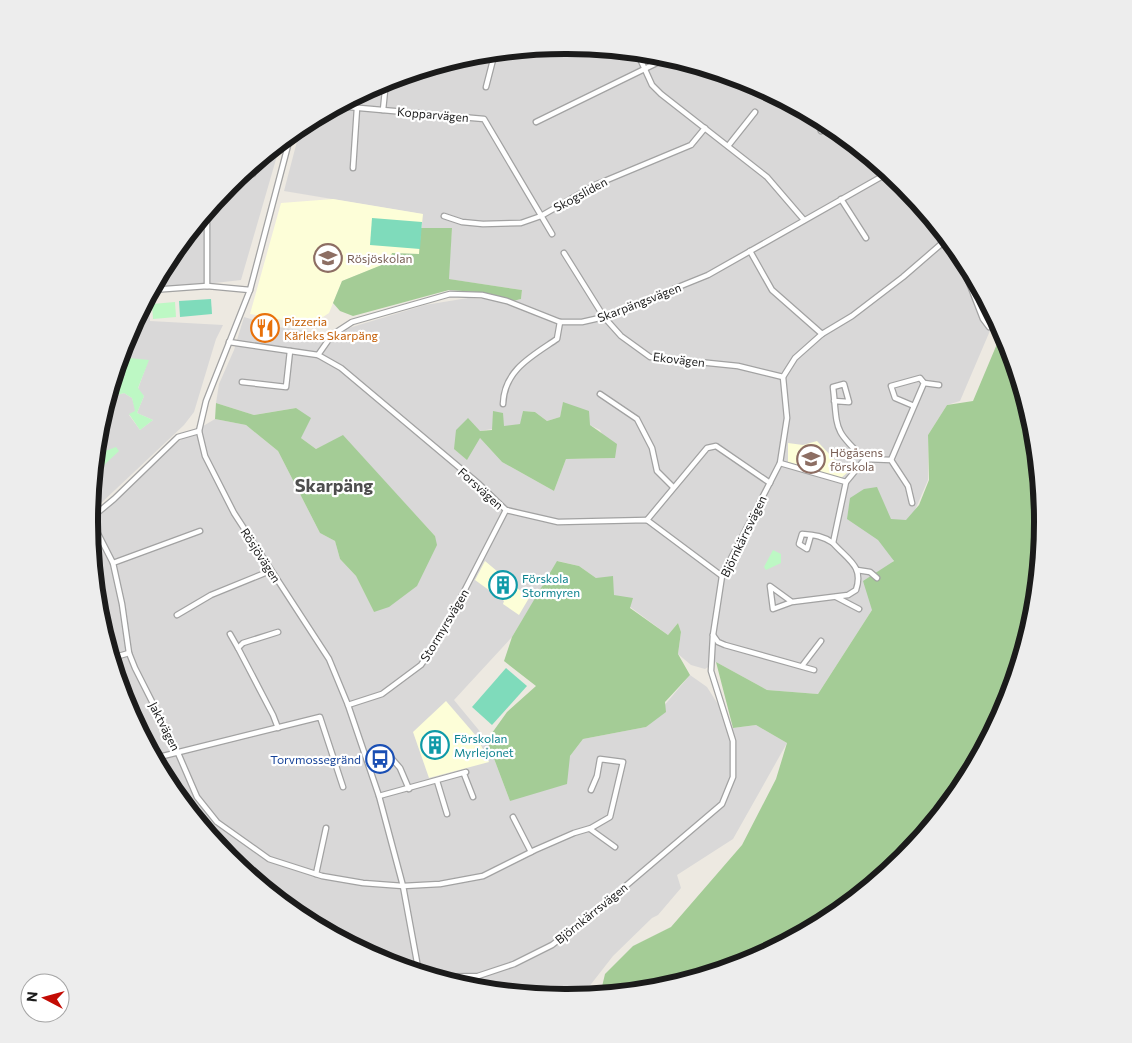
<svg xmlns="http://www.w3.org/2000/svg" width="1132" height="1043" font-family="Commissioner,sans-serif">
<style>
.residential{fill:#d9d8d8;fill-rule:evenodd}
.education{fill:#fdfed8}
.forest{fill:#a4cc96}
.park{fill:#bdf8c4}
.pitch{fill:#7fdbbb}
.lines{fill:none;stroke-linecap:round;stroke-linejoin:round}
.minor-casing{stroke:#a2a2a2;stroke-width:7}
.minor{stroke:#fff;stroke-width:4.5}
.labels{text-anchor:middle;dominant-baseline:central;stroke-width:4.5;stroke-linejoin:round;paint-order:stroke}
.street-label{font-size:12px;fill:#1b1b1b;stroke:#fff}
.education-label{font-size:12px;fill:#785e54;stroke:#fff;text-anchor:start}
.food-label{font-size:12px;fill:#c56008;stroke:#fff;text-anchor:start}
.culture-label{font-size:12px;fill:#0d838f;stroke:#fff;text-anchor:start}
.transit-label{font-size:12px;fill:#164399;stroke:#fff;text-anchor:end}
.district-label{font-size:18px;font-weight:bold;fill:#4e4e4e;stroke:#fff}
.rim{fill:none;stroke:#1b1b1b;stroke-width:6}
</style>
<rect width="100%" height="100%" fill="#ede9e1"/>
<g class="residential">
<path d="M566,45L659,54L749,81L831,125L903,185L962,257L995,319L960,401L947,405L928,435V480L872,610L818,694L767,690L716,662L705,669L691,665L678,654L681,632L678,623L668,635L614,595L596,578L579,566L558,561L512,637L454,700L487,740L510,801L570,756L583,739L646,727L690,675L707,687L733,728L756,725L787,743L733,839L677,875L681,888L658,915L652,918L613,956L581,997L566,998L473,989L383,962L301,918L229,858L170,786L126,704L99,614L90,521V516L183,438L215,419L246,425L278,451L320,533L335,541L340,559L356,576L374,612L435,536L343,436L316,449L301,438L296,408L254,415L216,403L219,384L234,350L244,317L278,327L329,334L425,305L468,298L513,301L521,299L522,290L448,279L452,228H421L422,214L284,191L301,126L384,81L473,54ZM563,403L590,425L600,430L614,458L566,459L554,491L502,462L480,438V431L521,424L523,411L535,412L547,421L560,417Z"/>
<polygon points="281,142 241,280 153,290 149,300 150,321 223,325 216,339 194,412 184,425 98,506 91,504 99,428 108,398 124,393 132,398 136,411 129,415 140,430 153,420 137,413 144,396 138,389 148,361 120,357 126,339 170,257 229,184"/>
<polygon points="118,365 126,369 125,376 112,386"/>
</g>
<g class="education">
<polygon points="333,199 423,214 419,254 392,253 390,262 342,281 329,313 311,325 250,314 281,203"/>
<polygon points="817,441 847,473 841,478 788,462 788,443 803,445"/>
<polygon points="485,561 529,598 519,615 503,604 504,601 475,580"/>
<polygon points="446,701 477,737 489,762 429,778 413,732"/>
</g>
<g class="forest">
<polygon points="421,228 452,228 449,279 522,290 521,299 513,301 476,292 449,290 353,316 340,311 333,303 342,281 389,262 392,253 419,254"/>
<polygon points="1002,332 1033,429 1042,522 1033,615 1006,704 962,786 903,859 830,918 748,962 659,989 600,995 605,974 633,946 671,927 742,845 776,779 787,743 756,725 733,728 716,662 767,690 818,694 872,610 863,581 894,561 878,540 847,519 850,498 864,489 877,487 891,519 906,520 919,505 929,480 928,435 947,405 973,401"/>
<polygon points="563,402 589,411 590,425 617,444 615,458 566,459 554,491 502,462 480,438 467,460 454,449 456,430 468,418 480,431 492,430 493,411 503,413 504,426 520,424 523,411 535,412 547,421 560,417"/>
<polygon points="216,403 254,415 296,408 311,418 301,438 316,449 343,435 435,536 437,545 417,586 389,607 374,612 356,576 340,559 335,541 320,533 278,451 246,425 215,419"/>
<polygon points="557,561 579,566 596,578 613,576 614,595 633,598 630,608 668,635 678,623 681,632 678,654 690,675 665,702 666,712 646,727 583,739 570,756 567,784 510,801 487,740 507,712 536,686 504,661 512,637"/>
</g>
<g class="park">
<polygon points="175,302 176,317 153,319 152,304"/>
<polygon points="120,357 149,360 138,388 144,396 137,413 153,420 140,430 129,414 135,411 132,398 124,393 108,398 112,386 125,376 125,369 118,364"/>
<polygon points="116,447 119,451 103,466 97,454"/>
<polygon points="773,550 781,554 781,563 766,570 764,567"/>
</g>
<g class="pitch">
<polygon points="372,218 422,222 420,249 370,245"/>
<polygon points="211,299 212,314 180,317 179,301"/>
<polygon points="506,668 527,686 492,725 472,707"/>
</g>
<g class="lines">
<defs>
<g id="minor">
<polyline points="528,49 539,50"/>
<polyline points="637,52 652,85 661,94 767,177 804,220"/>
<polyline points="486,87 495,52"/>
<polyline points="337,106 484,119 552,234"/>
<polyline points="383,110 386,81"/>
<polyline points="536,122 669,57"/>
<polyline points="821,131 828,124"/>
<polyline points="291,134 250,290 206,401 199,431 205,456 234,513 329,659 348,705 379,796 403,886 419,973"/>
<polyline points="728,146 755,112"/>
<polyline points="353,168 357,108"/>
<polyline points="243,173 253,174"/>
<polyline points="841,199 866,238"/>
<polyline points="444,216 462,222 483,224 521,223 541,216 595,185 691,145 705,128"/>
<polyline points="956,249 983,319 989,327"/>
<polyline points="750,251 772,290 822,334"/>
<polyline points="564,253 604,317 621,336 650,357 738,366 783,377"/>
<polyline points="207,286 207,223"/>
<polyline points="152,290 207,286 250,290"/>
<polyline points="229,342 318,355 341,368 479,484 506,510 558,522 647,520 722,576"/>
<polyline points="318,355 332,335 352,322 450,294 482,295 507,301 560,322 582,322 604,317 708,275 888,173"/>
<polyline points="242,382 286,387 290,351"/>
<polyline points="924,383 939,385"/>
<polyline points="600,394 637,419 652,448 657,471 673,487"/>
<path d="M834,401L849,402L844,384L833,387C838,429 832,429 865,459"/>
<path d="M503,404C504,370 532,356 557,339L560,322"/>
<polyline points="891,460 924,383 920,378 891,386 895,398 914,406"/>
<polyline points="780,463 846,482"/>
<polyline points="90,518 113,563 122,604 129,653 135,668 178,753 197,797 217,822 269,859 322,876 363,883 403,886 440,884 483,876 535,850 574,833 591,828 610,817 623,762 600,759 597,776 591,790"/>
<polyline points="90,519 114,499 178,437 199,431"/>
<polyline points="647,520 707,448 716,446 770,483"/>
<path d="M811,535L807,549L799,544L802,534C815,535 823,536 833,543"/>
<polyline points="113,563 200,531"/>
<polyline points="857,570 870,572 877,578"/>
<polyline points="836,597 859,609"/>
<path d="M792,602L773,609L770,586L792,602L848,595L856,590C864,566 848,560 833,543L846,482L865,459L891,460L908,486L912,503"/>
<polyline points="177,615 211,595 270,571"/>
<polyline points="230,634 238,648"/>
<polyline points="713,635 718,642 725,645 814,670"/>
<polyline points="112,658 129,653"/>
<polyline points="802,666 821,641"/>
<polyline points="348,705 382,694 421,665 441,636 506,510"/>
<polyline points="278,728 273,715 238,648 243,643 278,632"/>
<polyline points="381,754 387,753 400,768 409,789"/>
<polyline points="155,758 320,717 343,787"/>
<polyline points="464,774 473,797"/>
<polyline points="437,781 447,814"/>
<polyline points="379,796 466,772"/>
<polyline points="513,817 531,852"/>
<polyline points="590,829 615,847"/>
<polyline points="316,874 326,828"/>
<polyline points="433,977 478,976 514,964 552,945 601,907 722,804 733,777 733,741 711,671 713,635 722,576 780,463 787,418 783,377 795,358 822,334 852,316 903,277 947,239"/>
</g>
</defs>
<use href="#minor" class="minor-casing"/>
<use href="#minor" class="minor"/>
</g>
<defs>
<symbol id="school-ring" viewBox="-11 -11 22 22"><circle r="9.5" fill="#fff" stroke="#8d6e63" stroke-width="1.5"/><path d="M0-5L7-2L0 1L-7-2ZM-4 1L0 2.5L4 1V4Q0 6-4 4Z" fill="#8d6e63"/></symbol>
<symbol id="restaurant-ring" viewBox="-11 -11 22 22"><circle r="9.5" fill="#fff" stroke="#e8710a" stroke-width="1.5"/><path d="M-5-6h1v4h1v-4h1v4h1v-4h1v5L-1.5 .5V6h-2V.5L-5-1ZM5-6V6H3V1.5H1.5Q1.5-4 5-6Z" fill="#e8710a"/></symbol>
<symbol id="building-ring" viewBox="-11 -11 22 22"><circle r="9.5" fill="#fff" stroke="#0f9aa8" stroke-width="1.5"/><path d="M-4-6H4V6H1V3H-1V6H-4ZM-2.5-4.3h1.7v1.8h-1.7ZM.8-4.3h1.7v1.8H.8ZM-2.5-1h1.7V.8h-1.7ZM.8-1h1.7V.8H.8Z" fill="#0f9aa8"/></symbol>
<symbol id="bus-ring" viewBox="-11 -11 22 22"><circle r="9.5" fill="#fff" stroke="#1a4fb4" stroke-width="1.5"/><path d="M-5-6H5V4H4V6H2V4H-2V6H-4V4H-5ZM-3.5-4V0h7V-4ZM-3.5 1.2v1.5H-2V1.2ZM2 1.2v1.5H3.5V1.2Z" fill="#1a4fb4"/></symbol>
</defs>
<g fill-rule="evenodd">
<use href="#school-ring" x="312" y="242" width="32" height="32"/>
<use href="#restaurant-ring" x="249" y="312" width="32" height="32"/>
<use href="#school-ring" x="795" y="443" width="32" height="32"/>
<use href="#building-ring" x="487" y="569" width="32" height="32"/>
<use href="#building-ring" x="419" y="729" width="32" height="32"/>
<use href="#bus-ring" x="364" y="743" width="32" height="32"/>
</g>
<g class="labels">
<g class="street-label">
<text transform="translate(433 114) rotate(5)">Kopparvägen</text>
<text transform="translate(580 194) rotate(-28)">Skogsliden</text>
<text transform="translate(639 302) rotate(-21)">Skarpängsvägen</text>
<text transform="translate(679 359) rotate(7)">Ekovägen</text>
<text transform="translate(481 488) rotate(42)">Forsvägen</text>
<text transform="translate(743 536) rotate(-64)">Björnkärrsvägen</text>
<text transform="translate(261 555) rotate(57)">Rösjövägen</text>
<text transform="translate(444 625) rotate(-59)">Stormyrsvägen</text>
<text transform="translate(165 726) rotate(63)">Jaktvägen</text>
<text transform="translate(591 913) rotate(-39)">Björnkärrsvägen</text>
</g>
<g class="education-label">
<text x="347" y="258">Rösjöskolan</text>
<text x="830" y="452">Högåsens<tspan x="830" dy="14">förskola</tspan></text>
</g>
<g class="food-label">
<text x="284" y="321">Pizzeria<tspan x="284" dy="14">Kärleks Skarpäng</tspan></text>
</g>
<g class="culture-label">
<text x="522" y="578">Förskola<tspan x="522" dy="14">Stormyren</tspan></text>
<text x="454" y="738">Förskolan<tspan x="454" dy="14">Myrlejonet</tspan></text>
</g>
<g class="transit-label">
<text x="361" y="759">Torvmossegränd</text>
</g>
<g class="district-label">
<text x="334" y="485">Skarpäng</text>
</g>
</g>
<path d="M0 0H1132V1043H0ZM565 54H567A467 467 0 0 1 1034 521V522A467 467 0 0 1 567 989H565A467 467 0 0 1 98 522V521A467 467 0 0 1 565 54Z" fill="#ededed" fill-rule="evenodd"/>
<path class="rim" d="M565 54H567A467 467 0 0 1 1034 521V522A467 467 0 0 1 567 989H565A467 467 0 0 1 98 522V521A467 467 0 0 1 565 54Z"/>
<g transform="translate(45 998) rotate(276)"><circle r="24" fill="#ffffff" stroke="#a4a4a4"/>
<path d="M0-4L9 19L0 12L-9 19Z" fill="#c30b04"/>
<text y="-8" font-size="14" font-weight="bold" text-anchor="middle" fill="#1b1b1b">N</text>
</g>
</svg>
